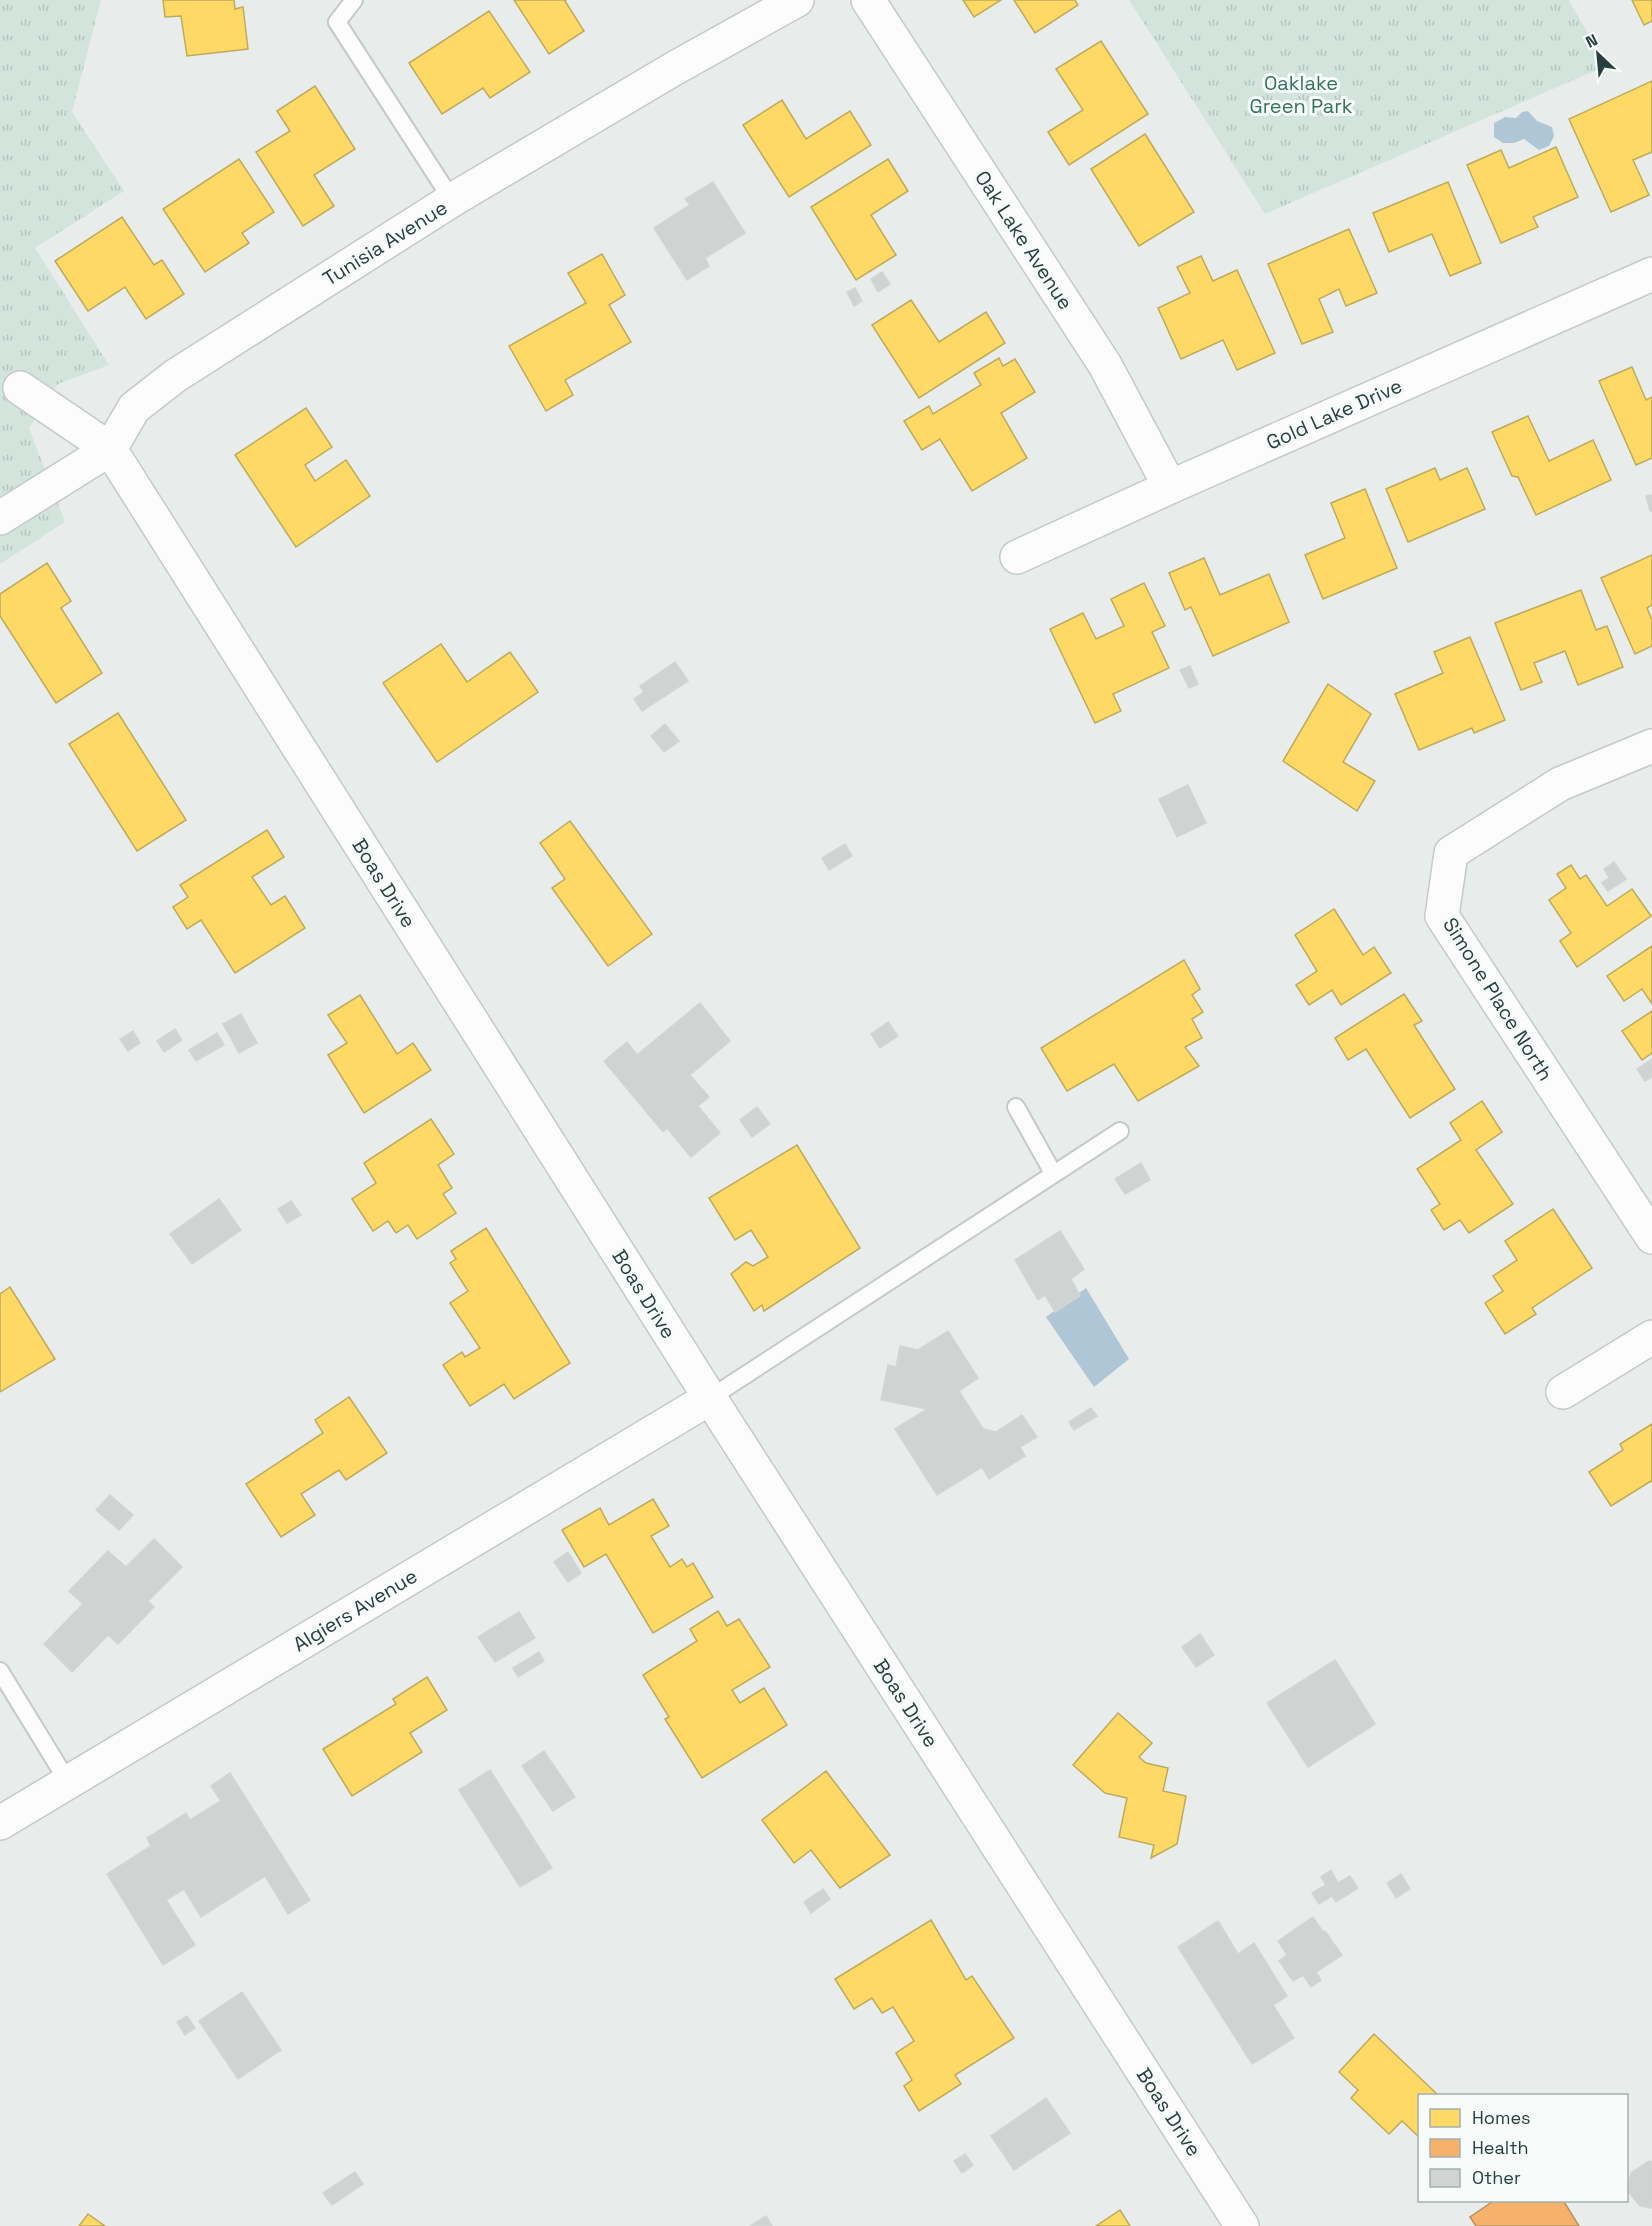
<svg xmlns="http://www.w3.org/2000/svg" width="1652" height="2226" font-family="'Space Grotesk',sans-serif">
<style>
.park{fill:url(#park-tufts)}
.water{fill:#aec6d6}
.homes{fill:#ffd966;stroke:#beab5a;stroke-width:1.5}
.health{fill:#f6b26b;stroke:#b8905e;stroke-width:1.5}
.building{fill:#cfd4d3;stroke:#d1d6d5;stroke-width:1.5}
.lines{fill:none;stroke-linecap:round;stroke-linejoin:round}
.lane-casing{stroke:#c5cac9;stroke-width:20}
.street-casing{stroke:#c5cac9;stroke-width:36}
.lane{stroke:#fcfcfc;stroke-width:16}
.street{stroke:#fcfcfc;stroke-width:33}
.labels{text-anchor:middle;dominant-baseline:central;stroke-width:6;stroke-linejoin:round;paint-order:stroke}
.park-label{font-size:20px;fill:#35725c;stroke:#f7fbfa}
.street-label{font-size:20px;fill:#273f3e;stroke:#f7fbfa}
</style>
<defs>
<pattern id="park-tufts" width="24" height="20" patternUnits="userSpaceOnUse" patternTransform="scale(1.5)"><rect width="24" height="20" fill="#d3e4dd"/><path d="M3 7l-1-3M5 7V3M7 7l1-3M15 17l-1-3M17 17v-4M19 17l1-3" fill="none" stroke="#b5c5bf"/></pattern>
</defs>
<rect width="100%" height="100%" fill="#e8edec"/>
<g class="park">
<polygon points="0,0 101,0 72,112 124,191 35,248 109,365 58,384 29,428 65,522 0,564"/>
<polygon points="1129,0 1569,0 1606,66 1265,214"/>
</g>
<g class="water">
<polygon points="1528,111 1537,121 1552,127 1554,136 1549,146 1539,150 1524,139 1514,143 1503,143 1494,137 1494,123 1505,117 1516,118 1522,112"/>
<polygon points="1086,1288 1129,1359 1094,1387 1046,1317"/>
</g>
<g class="homes">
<polygon points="163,0 234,0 235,9 243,7 248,49 187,56 181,16 165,17"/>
<polygon points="514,0 566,0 565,1 584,31 549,54"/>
<polygon points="963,0 1001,0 974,17"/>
<polygon points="1014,0 1075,0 1078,5 1035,33"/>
<polygon points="1632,0 1652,0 1652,21 1644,25"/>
<polygon points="489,11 530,72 490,98 483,88 442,114 409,63"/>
<polygon points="1101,41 1148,114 1069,165 1048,132 1083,110 1056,69"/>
<polygon points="1652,81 1652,152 1633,160 1649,195 1611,212 1569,119"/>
<polygon points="315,86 355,149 314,175 334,206 303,226 256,152 290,131 277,111"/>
<polygon points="782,100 806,139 850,111 871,145 789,197 743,125"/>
<polygon points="1145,134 1194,212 1139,246 1091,169"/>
<polygon points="1556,147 1578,197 1533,217 1538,227 1501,243 1467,165 1501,150 1509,168"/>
<polygon points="239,159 274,212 242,233 249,243 205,272 163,209"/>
<polygon points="888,159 908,191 871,215 896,255 856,280 811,207"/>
<polygon points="1448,182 1481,263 1450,276 1432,234 1389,252 1373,213"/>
<polygon points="122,217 154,265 162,260 184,294 146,319 125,287 88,311 55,261"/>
<polygon points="1349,229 1377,293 1346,306 1339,289 1319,299 1333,332 1302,344 1268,264"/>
<polygon points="602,254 625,295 609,305 631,342 565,380 573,395 546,411 509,346 586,303 568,273"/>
<polygon points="1201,256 1213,281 1237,270 1275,353 1237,370 1223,340 1181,359 1158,308 1190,293 1177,267"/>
<polygon points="911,300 939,342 986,312 1005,343 919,398 872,325"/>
<polygon points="999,358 1003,366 1015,359 1035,392 1001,413 1027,458 972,491 940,439 922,450 904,421 929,406 933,414 981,385 974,373"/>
<polygon points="1632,367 1646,400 1652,397 1652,458 1636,465 1599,381"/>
<polygon points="306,408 332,447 305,465 315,481 346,460 370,496 296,547 235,455"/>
<polygon points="1528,416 1549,461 1593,440 1611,480 1536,515 1518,477 1512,476 1492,432"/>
<polygon points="1435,468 1440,480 1467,468 1485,509 1408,542 1386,489"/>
<polygon points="1365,489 1397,568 1323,599 1305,555 1345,538 1331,503"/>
<polygon points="1652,555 1652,605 1647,608 1652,620 1652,646 1635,654 1601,578"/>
<polygon points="1204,558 1220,595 1269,574 1289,622 1213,656 1191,607 1185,610 1169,573"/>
<polygon points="47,563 71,601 61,608 102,673 56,703 0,616 0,594"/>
<polygon points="1144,583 1165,626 1152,632 1169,668 1113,694 1121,711 1095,723 1050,629 1083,613 1096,639 1124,626 1111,599"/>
<polygon points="1581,590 1596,630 1607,626 1623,667 1578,685 1565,651 1534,663 1542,682 1521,690 1495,623"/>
<polygon points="1470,637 1505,720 1474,733 1472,728 1419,750 1395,694 1443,673 1434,652"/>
<polygon points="441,644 467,682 510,652 538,692 437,762 383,683"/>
<polygon points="1328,684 1371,714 1343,762 1375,781 1357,811 1283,761"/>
<polygon points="118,713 186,820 137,851 69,744"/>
<polygon points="570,821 652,934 608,966 552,888 565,879 540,843"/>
<polygon points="267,830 284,857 252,877 271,905 285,896 305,928 235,973 201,920 187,929 173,907 188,897 180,885"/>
<polygon points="1571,865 1580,879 1586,875 1607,906 1632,889 1651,916 1577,967 1560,941 1571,933 1549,900 1566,888 1557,874"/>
<polygon points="1334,909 1363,955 1374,947 1391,973 1341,1005 1332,990 1309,1005 1296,985 1317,971 1295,935"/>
<polygon points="1652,946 1652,1004 1642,989 1624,1001 1607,976"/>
<polygon points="1184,960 1200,989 1192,995 1203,1012 1192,1019 1202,1038 1185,1047 1199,1066 1138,1101 1114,1064 1067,1091 1041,1048"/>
<polygon points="1404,994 1422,1021 1414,1025 1455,1089 1410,1118 1366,1049 1348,1060 1335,1038"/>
<polygon points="360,995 397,1054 413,1043 431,1070 364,1113 328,1055 347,1043 328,1015"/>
<polygon points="1652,1011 1652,1053 1642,1060 1622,1031"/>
<polygon points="1482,1101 1502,1132 1476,1150 1513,1204 1469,1233 1460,1220 1444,1230 1431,1210 1440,1204 1417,1169 1461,1140 1450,1123"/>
<polygon points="431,1119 454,1154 438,1165 452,1188 443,1194 456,1213 417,1239 408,1225 396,1233 388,1221 373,1231 352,1199 376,1183 364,1163"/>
<polygon points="797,1145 860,1248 764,1311 762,1305 754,1311 731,1274 746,1262 753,1266 768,1257 751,1230 735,1240 709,1198"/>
<polygon points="1553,1209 1592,1268 1532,1308 1536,1314 1505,1334 1485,1303 1503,1291 1493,1276 1517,1260 1505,1241"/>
<polygon points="486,1228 570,1363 514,1399 504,1384 470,1406 443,1365 462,1352 465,1357 480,1348 450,1303 468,1291 450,1263 456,1259 451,1251"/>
<polygon points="10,1287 55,1359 0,1392 0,1294"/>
<polygon points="349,1397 387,1453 346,1480 339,1470 301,1494 315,1515 281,1537 246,1484 323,1433 315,1420"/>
<polygon points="1652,1424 1652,1482 1651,1481 1611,1506 1589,1472 1623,1450 1620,1444"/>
<polygon points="653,1499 669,1526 651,1536 670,1567 682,1559 687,1567 693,1563 713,1597 653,1633 606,1554 584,1567 562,1530 600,1508 609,1525"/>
<polygon points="718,1611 727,1626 739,1619 770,1667 732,1690 740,1703 764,1688 787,1725 702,1778 665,1719 669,1717 643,1675 697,1641 690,1629"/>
<polygon points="427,1677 447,1710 410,1733 422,1752 352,1796 323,1749 396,1704 393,1699"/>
<polygon points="1118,1713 1152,1743 1139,1757 1146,1763 1168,1768 1163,1791 1186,1796 1177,1844 1151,1858 1154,1845 1119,1837 1127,1798 1105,1793 1073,1765"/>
<polygon points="826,1771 890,1855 840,1888 811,1850 794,1863 762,1820"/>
<polygon points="931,1920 966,1980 972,1976 1014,2038 955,2075 961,2084 919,2111 904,2086 912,2080 896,2053 914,2041 893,2007 882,2013 872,1998 854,2009 835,1979"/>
<polygon points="1374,2034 1439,2096 1420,2096 1420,2138 1402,2121 1389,2134 1351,2098 1358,2090 1339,2072"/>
<polygon points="1120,2210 1130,2226 1096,2226"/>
<polygon points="88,2214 105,2226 79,2226"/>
</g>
<polygon class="health" points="1495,2200 1563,2200 1579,2226 1476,2226 1470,2217"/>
<g class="building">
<polygon points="713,182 745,233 705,258 709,266 687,280 654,228 690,205 685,199"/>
<polygon points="882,272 890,284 878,292 871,279"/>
<polygon points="855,288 862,301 854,306 847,292"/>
<polygon points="1652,495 1652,511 1650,511 1646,496"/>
<polygon points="675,662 688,681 642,711 634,699 644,692 640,686"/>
<polygon points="1190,666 1198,684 1189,688 1180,670"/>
<polygon points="665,724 679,741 664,752 651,736"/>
<polygon points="1188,785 1206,823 1177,837 1159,799"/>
<polygon points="845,844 852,856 829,870 822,858"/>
<polygon points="1614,862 1626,879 1608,891 1602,883 1609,878 1604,869"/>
<polygon points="700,1003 730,1041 690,1075 709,1097 698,1106 720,1133 691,1157 667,1128 663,1132 604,1061 627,1042 637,1055"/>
<polygon points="241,1014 257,1043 239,1053 223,1024"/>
<polygon points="888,1022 898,1036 880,1048 871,1034"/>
<polygon points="175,1029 182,1040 164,1052 157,1041"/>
<polygon points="133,1031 140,1043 128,1051 120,1039"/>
<polygon points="217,1033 224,1045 196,1061 189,1050"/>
<polygon points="1652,1059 1652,1077 1645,1081 1637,1069"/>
<polygon points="757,1107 770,1124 752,1137 740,1120"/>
<polygon points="1141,1163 1150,1180 1125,1194 1115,1179"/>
<polygon points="219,1199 241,1230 192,1264 170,1234"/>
<polygon points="291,1201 301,1215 287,1223 278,1209"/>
<polygon points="1060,1231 1084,1269 1071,1279 1080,1296 1055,1312 1045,1295 1038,1300 1015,1260"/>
<polygon points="948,1331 978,1378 959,1391 983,1429 996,1432 1022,1415 1037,1437 1020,1447 1025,1456 989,1479 982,1467 937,1495 895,1429 927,1409 881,1400 888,1365 896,1367 900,1346 918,1350"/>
<polygon points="1091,1408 1097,1416 1074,1430 1069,1422"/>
<polygon points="110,1495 133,1515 119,1530 96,1510"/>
<polygon points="154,1539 182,1567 148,1601 154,1607 118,1644 108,1635 72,1672 44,1644 83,1604 69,1591 108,1551 126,1567"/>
<polygon points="568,1552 581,1573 568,1582 554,1562"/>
<polygon points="519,1612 535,1638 495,1662 478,1637"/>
<polygon points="1200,1634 1214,1655 1196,1667 1182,1647"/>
<polygon points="539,1652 544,1661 518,1677 513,1668"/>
<polygon points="1335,1660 1375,1724 1308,1767 1267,1703"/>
<polygon points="544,1751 575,1797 553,1811 522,1766"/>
<polygon points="490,1770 552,1868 520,1887 459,1790"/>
<polygon points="230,1773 310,1900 288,1914 265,1876 201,1917 184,1889 166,1900 195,1945 163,1965 107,1874 151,1846 147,1838 186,1813 190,1820 221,1801 211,1786"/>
<polygon points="1331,1870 1338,1883 1350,1876 1358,1888 1336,1902 1332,1896 1319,1904 1312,1893 1326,1885 1321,1877"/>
<polygon points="1401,1874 1410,1889 1396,1898 1387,1883"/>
<polygon points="823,1889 830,1899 811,1913 804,1902"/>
<polygon points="1313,1917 1323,1932 1325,1931 1342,1955 1316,1972 1321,1980 1311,1987 1303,1975 1293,1981 1279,1961 1287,1955 1278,1941"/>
<polygon points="1218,1921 1238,1954 1254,1943 1287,1996 1273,2005 1294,2038 1252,2064 1178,1947"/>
<polygon points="242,1992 281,2050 238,2079 199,2021"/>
<polygon points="187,2016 195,2028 185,2035 177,2022"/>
<polygon points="1046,2098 1070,2133 1014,2170 991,2136"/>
<polygon points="965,2154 973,2165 962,2173 954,2161"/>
<polygon points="1649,2161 1652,2162 1652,2208 1640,2206 1627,2190 1631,2173"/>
<polygon points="355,2172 363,2184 332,2205 323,2193"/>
<polygon points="766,2216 772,2226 750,2226"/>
</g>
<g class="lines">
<defs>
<g id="lane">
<polyline points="354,0 337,22 452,200"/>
<polyline points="1016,1107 1053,1173"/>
<polyline points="710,1398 1120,1131"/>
<polyline points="0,1671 68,1782"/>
</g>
<g id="street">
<polyline points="868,0 1105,365 1170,487"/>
<polyline points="20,388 110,449 710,1398 1242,2226"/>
<polyline points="0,518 110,449 134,408 175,376 452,200 675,68 797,0"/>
<polyline points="1017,557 1170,487 1652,274"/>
<polyline points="1652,746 1560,784 1451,853 1442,916 1652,1237"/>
<polyline points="1563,1392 1652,1337"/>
<polyline points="0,1823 710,1398"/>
</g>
</defs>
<use href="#lane" class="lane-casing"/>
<use href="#street" class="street-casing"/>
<use href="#lane" class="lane"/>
<use href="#street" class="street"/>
</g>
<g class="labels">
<g class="park-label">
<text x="1301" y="83">Oaklake<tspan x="1301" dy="23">Green Park</tspan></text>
</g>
<g class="street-label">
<text transform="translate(1024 240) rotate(57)">Oak Lake Avenue</text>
<text transform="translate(385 243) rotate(-32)">Tunisia Avenue</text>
<text transform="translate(1334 414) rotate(-24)">Gold Lake Drive</text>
<text transform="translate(384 883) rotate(58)">Boas Drive</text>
<text transform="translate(1498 999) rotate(58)">Simone Place North</text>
<text transform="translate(644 1294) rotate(58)">Boas Drive</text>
<text transform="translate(355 1610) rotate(-31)">Algiers Avenue</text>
<text transform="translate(906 1703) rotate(57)">Boas Drive</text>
<text transform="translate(1169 2112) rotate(57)">Boas Drive</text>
</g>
</g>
<rect x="1418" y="2094" width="210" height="108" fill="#f7fbfa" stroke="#a4b0af" stroke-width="1.5"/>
<rect x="1430" y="2109" width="30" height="18" fill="#ffd966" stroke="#a4b0af" stroke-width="1.5"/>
<text x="1472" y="2124" font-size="18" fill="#273f3e">Homes</text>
<rect x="1430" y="2139" width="30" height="18" fill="#f6b26b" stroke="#a4b0af" stroke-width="1.5"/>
<text x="1472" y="2154" font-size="18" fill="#273f3e">Health</text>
<rect x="1430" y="2169" width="30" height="18" fill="#cfd4d3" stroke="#a4b0af" stroke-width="1.5"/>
<text x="1472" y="2184" font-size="18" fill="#273f3e">Other</text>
<g transform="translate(1598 54) rotate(334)" stroke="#f7fbfa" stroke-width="4.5" paint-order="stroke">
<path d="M0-4.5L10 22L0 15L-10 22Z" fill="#273f3e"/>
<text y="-9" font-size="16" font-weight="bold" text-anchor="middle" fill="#273f3e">N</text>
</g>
</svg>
